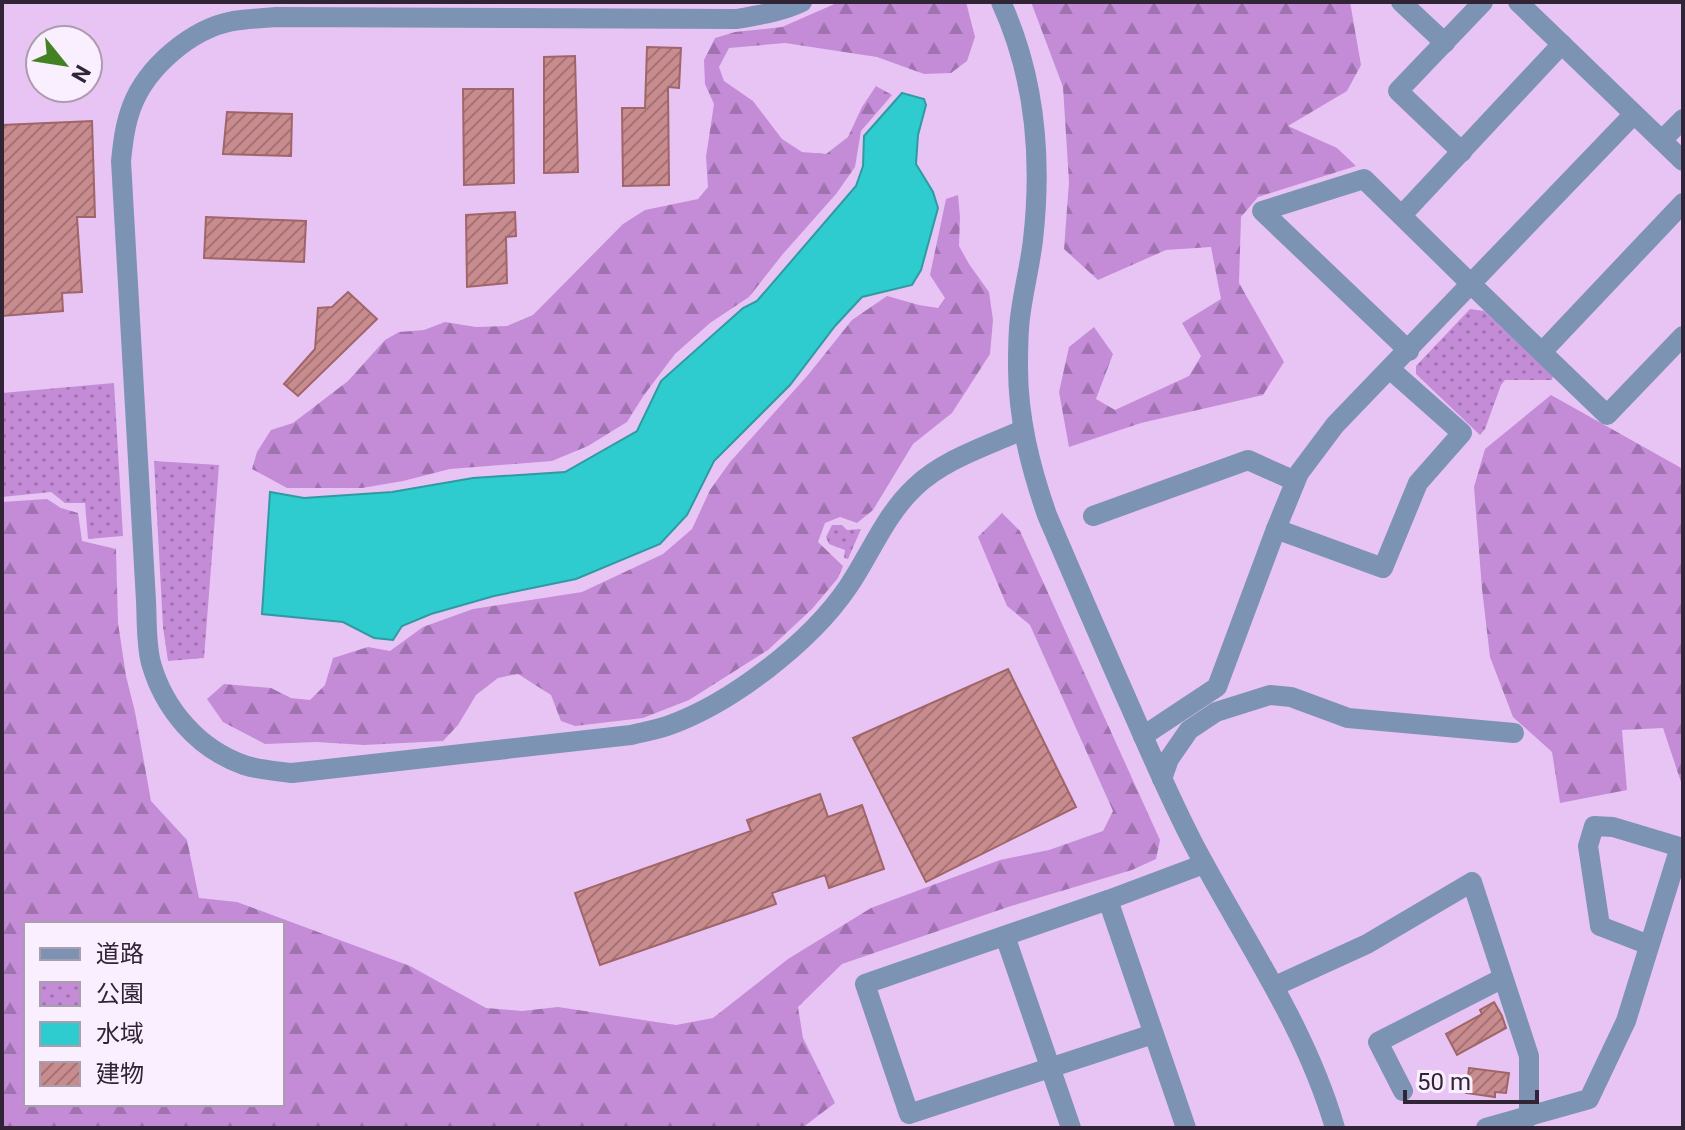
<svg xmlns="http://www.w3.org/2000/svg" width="1685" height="1130" font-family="Roboto,'Noto Sans JP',sans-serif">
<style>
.forest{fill:url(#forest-firs);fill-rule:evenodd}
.park{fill:url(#park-dots)}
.water{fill:#2ecccf;stroke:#2f9aa1;stroke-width:2}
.building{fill:url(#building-hatch);stroke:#a06568;stroke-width:2}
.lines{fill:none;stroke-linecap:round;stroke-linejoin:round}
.minor{stroke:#7c93b3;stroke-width:20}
</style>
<defs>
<pattern id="forest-firs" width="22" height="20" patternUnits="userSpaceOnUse" patternTransform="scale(2)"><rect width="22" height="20" fill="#c48cd7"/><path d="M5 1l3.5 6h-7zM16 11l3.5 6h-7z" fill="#a072af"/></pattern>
<pattern id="park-dots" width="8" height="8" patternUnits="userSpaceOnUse" patternTransform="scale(2)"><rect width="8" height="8" fill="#c48cd7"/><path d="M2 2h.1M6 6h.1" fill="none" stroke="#a072af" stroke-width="1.8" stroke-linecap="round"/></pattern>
<pattern id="building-hatch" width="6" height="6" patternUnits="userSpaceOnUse" patternTransform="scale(2)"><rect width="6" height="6" fill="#c98c8e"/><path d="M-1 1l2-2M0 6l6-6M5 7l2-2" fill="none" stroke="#a47275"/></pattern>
</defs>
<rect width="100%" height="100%" fill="#e8c4f4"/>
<g class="forest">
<polygon points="839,2 966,2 975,37 967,61 951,73 924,74 877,57 785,43 729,48 719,67 724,81 753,101 782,139 802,152 826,154 848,137 862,107 876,86 892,95 861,131 855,167 836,194 782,255 749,297 710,323 675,354 644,395 627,422 588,446 552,461 450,469 403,481 362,488 287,488 252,469 257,452 271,430 293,423 348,381 385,340 399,332 424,330 445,322 476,327 507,326 533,315 623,224 645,210 698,199 708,187 706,157 714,104 705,84 704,60 715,38 735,32 782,27"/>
<polygon points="1031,2 1350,2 1361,65 1347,91 1288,126 1337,148 1356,166 1258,197 1241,217 1239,283 1284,362 1263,395 1141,423 1069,447 1059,392 1069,347 1094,327 1113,354 1096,399 1115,410 1189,376 1201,356 1182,323 1221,299 1211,247 1166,250 1098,280 1064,249 1069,182 1063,87"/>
<polygon points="958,195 960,217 959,246 969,264 989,292 993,320 990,354 952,413 913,444 873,510 857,523 840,517 825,523 818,542 843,566 838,578 812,609 768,650 689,700 643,718 575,726 561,721 551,695 518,674 498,678 476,695 458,725 443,741 364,745 316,742 265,744 223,722 207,699 224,684 271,688 291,698 310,700 325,685 333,658 368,647 390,651 423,627 473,609 582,592 663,554 692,529 710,490 730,462 808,375 852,320 887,296 919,305 938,308 945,298 930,275 946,199"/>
<polygon points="1551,395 1683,469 1683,788 1663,728 1622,730 1627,790 1560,803 1552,752 1513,717 1490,657 1482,589 1474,487 1485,449"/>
<path d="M47,499L61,508L78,513L82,541L116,549L118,623L126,676L135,712L151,801L187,840L199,898L237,902L410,966L486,1008L522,1011L558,1007L676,1025L713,1018L788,959L871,908L1000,860L1049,850L1103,831L1113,811L1030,625L1007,606L978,537L1002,513L1020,531L1160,840L1156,859L1132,870L1008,907L842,964L798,1007L803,1038L835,1103L802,1128H2V502ZM282,924V1104H26V924Z"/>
</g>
<g class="park">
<polygon points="1470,309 1484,311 1553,376 1552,380 1505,380 1501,385 1485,429 1480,435 1416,374 1416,366"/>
<polygon points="114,383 123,536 88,539 85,503 65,503 51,492 2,497 2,393"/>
<polygon points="154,461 219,465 204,658 168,661 163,627"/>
<polygon points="832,525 842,525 847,530 861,529 848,559 844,558 845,550 829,544 826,537"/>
</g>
<polygon class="water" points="902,93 924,99 926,105 918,135 916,164 933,192 938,208 921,270 912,285 862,297 835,326 790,385 714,461 687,515 660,544 576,579 494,596 431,614 402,626 393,640 374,638 343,622 262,614 270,492 304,498 392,492 473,478 565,472 637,431 661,381 743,308 757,301 856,186 863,166 864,136"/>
<g class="building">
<polygon points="647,47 681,48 679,88 668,87 669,185 623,186 622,108 645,108"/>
<polygon points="575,56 578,172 544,173 544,57"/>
<polygon points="463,89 513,89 514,183 464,185"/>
<polygon points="227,112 292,114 291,156 223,154"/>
<polygon points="92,121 95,217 77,217 82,292 62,293 63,311 2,316 2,125"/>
<polygon points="515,212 516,236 506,237 507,283 467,287 466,215"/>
<polygon points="206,217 306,221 304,262 204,258"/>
<polygon points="348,292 377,319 298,396 284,384 315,349 318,308 332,307"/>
<polygon points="1008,669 1076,807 926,882 853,738"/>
<polygon points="820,794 828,817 862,805 884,869 829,888 825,875 772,893 776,904 600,965 575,893 751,831 747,820"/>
<polygon points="1494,1002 1502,1016 1506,1028 1457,1055 1446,1034 1482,1014 1480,1010"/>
<polygon points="1469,1068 1509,1073 1506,1093 1495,1092 1495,1097 1466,1093"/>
</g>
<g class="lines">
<g class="minor">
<path d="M802,2C781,12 759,15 737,19L276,17C262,18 247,19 233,21C191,29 147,67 132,106C125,124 123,142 121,161L146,601C147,621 146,644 151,663C164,709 198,749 244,765C259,770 276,771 292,773L631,735C643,732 655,730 667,726C730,704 810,643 848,587C871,553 885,515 915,487C944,459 987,446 1022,430"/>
<path d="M1001,2C1035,76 1042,160 1033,240C1030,266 1023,292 1020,318C1018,334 1018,351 1018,367C1018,418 1030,466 1047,515C1074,578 1101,641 1129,704C1149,750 1169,796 1192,841C1242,937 1304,1022 1335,1128"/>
<polyline points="1401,2 1445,43"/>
<polyline points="1518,2 1683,161"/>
<polyline points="1662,140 1683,119"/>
<polyline points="1462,152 1398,91 1483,2"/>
<polyline points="1402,215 1562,44"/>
<polyline points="1409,351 1262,211 1364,179 1472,285 1607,415 1683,336"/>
<polyline points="1542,352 1683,203"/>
<polyline points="1093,516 1248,460 1295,481"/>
<polyline points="1276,529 1383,568 1418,483 1462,433 1391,370"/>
<polyline points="1143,736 1217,687 1276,529 1299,473 1335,425 1634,114"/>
<polyline points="1162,779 1169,759 1189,730 1216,712 1270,695 1291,697 1348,718 1514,733"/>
<polyline points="1108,900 1186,1128"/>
<polyline points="1005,936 1071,1128"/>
<polyline points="1649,945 1600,926 1588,846 1594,826 1613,827 1683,848"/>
<polyline points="1275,986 1367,944 1472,882 1529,1056 1529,1117"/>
<polyline points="1153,1034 909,1114 865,984 1108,900 1204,864"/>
<polyline points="1403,1091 1378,1042 1503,978"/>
<polyline points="1486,1128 1589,1099 1626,1021 1680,847"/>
</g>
</g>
<rect width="1685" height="1130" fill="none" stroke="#322437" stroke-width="8"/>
<rect x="24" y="922" width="260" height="184" fill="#faeffe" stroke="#aa9eae" stroke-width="2"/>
<rect x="40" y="948" width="40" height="12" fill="#7c93b3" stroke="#aa9eae" stroke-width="2"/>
<text x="96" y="962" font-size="24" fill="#322437">道路</text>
<rect x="40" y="982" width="40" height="24" fill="url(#park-dots)" stroke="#aa9eae" stroke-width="2"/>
<text x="96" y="1002" font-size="24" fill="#322437">公園</text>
<rect x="40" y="1022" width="40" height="24" fill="#2ecccf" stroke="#aa9eae" stroke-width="2"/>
<text x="96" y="1042" font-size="24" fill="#322437">水域</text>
<rect x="40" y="1062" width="40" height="24" fill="url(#building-hatch)" stroke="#aa9eae" stroke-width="2"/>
<text x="96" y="1082" font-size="24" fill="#322437">建物</text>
<g transform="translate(64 64) rotate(120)"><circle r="38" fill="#faeffe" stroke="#aa9eae" stroke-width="2"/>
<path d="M0-6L14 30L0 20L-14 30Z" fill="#438222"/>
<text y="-12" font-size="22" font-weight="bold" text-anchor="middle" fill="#322437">N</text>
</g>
<path d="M1405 1090v12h132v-12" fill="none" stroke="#322437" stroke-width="4"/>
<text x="1417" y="1090" font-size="24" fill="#322437" stroke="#faeffe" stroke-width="6" paint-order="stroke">50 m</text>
</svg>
